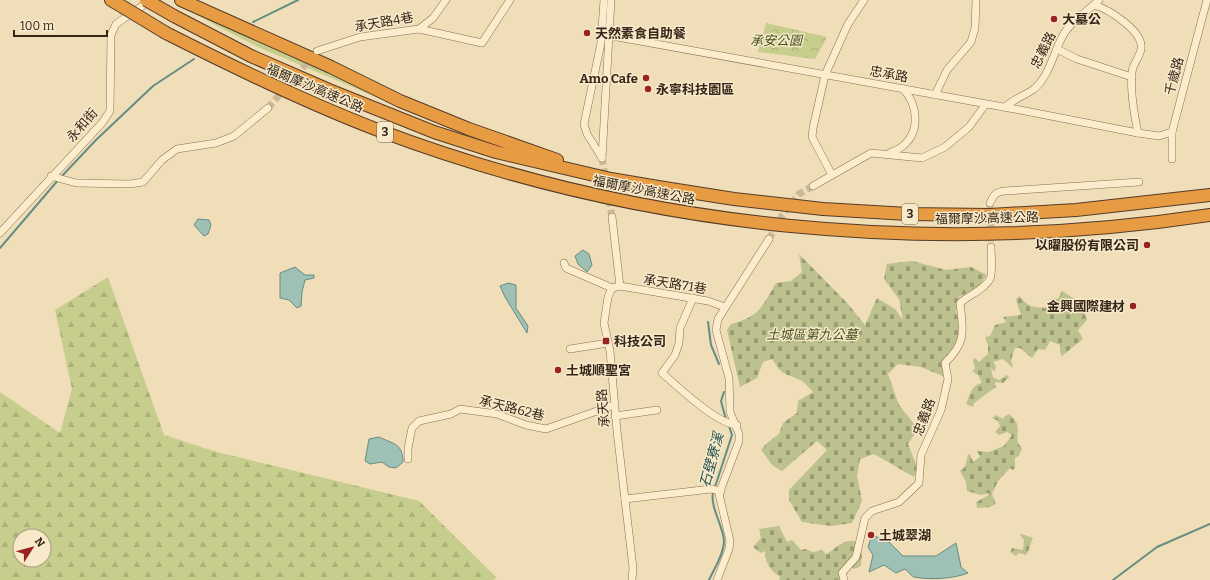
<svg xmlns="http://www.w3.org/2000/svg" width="1210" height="580" font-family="Bitter,'Noto Sans TC',serif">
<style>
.grass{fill:#c7ce8d}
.forest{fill:url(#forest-firs);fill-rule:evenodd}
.cemetery{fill:url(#cemetery-stones)}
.park{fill:url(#park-crowns)}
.water{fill:#9ec0b5;stroke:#668d83}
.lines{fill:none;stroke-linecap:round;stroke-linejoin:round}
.stream{stroke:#668d83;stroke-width:2}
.street-tunnel{stroke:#cbb999;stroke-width:7;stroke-dasharray:7 3.5;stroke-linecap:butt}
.street-casing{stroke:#876e53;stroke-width:8}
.highway-casing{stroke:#543c28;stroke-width:14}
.street{stroke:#fbeccc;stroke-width:7}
.highway{stroke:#e79b42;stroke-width:12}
.highway-bridge-casing{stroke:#543c28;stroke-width:14;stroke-linecap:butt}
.highway-bridge{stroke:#e79b42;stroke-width:12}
.poi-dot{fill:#992023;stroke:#f7e9c9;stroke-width:1.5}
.labels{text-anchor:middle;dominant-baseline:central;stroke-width:3;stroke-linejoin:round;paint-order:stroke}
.shield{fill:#f7e9c9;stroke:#6f604e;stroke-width:1}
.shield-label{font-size:12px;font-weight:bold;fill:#352619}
.poi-label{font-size:13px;font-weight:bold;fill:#352619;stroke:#f7e9c9;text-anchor:start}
.street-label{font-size:13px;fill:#352619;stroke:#f7e9c9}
.park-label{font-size:13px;font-style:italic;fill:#46521f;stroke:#f7e9c9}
.water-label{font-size:14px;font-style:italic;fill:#275652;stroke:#f7e9c9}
</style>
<defs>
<pattern id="forest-firs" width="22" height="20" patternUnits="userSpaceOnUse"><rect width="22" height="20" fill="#c7ce8d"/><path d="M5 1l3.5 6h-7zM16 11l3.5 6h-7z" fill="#acb179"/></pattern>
<pattern id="cemetery-stones" width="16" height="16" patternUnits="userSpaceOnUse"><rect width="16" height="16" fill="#bcc18e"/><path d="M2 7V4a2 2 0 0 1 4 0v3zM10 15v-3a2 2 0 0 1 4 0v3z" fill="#9a9d73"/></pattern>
<pattern id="park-crowns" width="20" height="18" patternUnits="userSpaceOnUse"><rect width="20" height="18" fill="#c7ce8d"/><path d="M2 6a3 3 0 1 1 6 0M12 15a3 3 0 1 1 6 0" fill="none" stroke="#acb179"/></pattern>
</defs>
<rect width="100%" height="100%" fill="#f0deb9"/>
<polygon class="grass" points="174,1 319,67 390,103 260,48 215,25"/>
<path class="forest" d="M108,277L164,435L217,452L419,501L497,578L493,580H0V392L60,433L72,389L55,310ZM20,536H44V560H20Z"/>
<g class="cemetery">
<path d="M799,254L848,304L865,325L877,298L895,309L903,320L899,299L884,279L887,264L912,261L946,270L971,267L987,275L977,288L959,297L956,312L962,334L953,353L945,377L921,367L898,364L888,374L899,405L918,429L908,444L917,467L914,477L874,454L860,459L857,476L862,501L852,523L831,526L802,522L789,500V490L827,450L817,441L782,471L773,466L761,450L767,443L779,434L783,423L797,413L798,401L813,392C809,388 804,381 798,379C782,372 782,375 772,359L763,362L757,378L740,387L727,330L731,324C759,317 762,307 776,283L791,281L802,272Z"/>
<path d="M1062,291L1081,303L1087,320L1078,330L1083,339L1062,356L1060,352V345L1050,341L1045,350L1038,349L1032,358L1020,348H1015L1011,360L1013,368L1003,359L993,362L996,366L995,371L991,369L993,377L999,380L1007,375L1009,377L1003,383L995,382L996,387L974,403L973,407L966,404C970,395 971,385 982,383L978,375L972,371L975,369L973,360L975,358L979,362L988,354V345L985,337L990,336L995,325L1006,322L1003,317L1021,315L1016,300L1019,296C1030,308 1032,307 1047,308L1052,298L1058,299Z"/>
<path d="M1009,414C1027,428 1010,438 1022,448L1019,456L1015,458V468L1013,470L1010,468L998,481L992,494L996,504L990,507L977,508L976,502L989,495L988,493L981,495L967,491L966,482L960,471L965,467L968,455L970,454L973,462L980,457L977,451L989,452L1004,446L1012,435L1007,432L999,435L995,432L1000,426L998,421L992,418L996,415L1003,419L1005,416Z"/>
<path d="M779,526L787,542L792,540L801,550L806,549L813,552L822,550L826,554C837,548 841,540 854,541L862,553L861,566L854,569L847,565L845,580H779L780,577C770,570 765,563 765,551L761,553L753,547L761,538L759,529Z"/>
<path d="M1022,534L1033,538C1030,544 1030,549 1026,555L1019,553L1016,556L1010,552L1012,548L1023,550L1024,540L1020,535Z"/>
</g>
<polygon class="park" points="766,23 827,37 815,59 758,52"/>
<g class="water">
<polygon points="198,219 209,220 211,225 208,234 204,236 194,225"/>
<polygon points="583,250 589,254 592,265 587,272 578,264 575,256"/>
<polygon points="295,267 305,275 314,275 314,278 305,280 302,292 301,306 297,308 289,300 280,298 280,273"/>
<polygon points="508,283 516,285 516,308 528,326 527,333 505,297 500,286"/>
<path d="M379,437C393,444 403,443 403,462L396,468L389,467L382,462L370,464L365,461L369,439Z"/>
<path d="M872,535L889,542L903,556H936L956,543L961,567L968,573C953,579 930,580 914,577C911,576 908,571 905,569L896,573L884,565L869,572L873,555L868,547Z"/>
</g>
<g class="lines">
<g class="stream">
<polyline points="253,22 298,0"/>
<polyline points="62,176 96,140 153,86 194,59"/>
<polyline points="0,248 59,179"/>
<polyline points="708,322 711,345 719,364"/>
<polyline points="724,392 721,401 726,420"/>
<polyline points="715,487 732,435 729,426"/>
<path d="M709,580C714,569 724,554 724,541C723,525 710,508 713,492"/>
<polyline points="1113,580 1157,547 1210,524"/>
</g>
<g class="street-tunnel">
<polyline points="268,108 312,57"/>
<polyline points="602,158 612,217"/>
<polyline points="990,203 991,247"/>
<polyline points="769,239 782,216 799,194 813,186"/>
</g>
<defs>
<g id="street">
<path d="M1094,5C1108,9 1144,31 1141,49C1140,57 1133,63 1132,72C1130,91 1134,114 1138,133"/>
<polyline points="419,29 482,43 510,0"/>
<polyline points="601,34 1020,110 1138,133 1159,136 1172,132"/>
<polyline points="1057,49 1077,59 1132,77"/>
<polyline points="317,51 360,37 419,29 433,18 446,0"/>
<polyline points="935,95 947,70 971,42 975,28 976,0"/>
<path d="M1005,107C1015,98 1024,96 1034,89C1050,76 1054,49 1065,32C1074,19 1088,11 1099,0"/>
<path d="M888,154C893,151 900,149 904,145C921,130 917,103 903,89"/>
<polyline points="602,158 587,134 584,124 601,43 604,0"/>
<polyline points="602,158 611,0"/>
<polyline points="1172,159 1172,132 1207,0"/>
<polyline points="832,175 812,137 813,128 825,75 848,24 864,0"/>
<polyline points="51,176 76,183 130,184 143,182 162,160 177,149 216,143 234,136 268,108"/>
<polyline points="813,186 871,153 922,158 945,147 969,127 985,105"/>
<path d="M990,203C994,194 996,192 1005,191L1139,182"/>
<polyline points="612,217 620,286"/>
<polyline points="0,233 102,123 110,111 111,35 116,24 151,0"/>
<polyline points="564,263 566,268 612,288"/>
<path d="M693,298L680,328L679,343L675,355L662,373C678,387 717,424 737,425"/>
<polyline points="570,349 608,343"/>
<polyline points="615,416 657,410"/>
<polyline points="408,459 408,448 412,428 419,421 451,414 460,409 497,414 526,425 546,429 614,405"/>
<polyline points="625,499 711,489 721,491"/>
<polyline points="632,580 633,568 617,431 610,351 604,323 608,297 612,288 620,286 708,301 725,307"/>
<polyline points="717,580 729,549 730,541 719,494 739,441 739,434 730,412 729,378 716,330 718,319 769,239"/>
<path d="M844,580L842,573L856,557L865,518L872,511L899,502L919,483L921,455L941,410L948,379L945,363C967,342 963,330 960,303C969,295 985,289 990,279C993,273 991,254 991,247"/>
</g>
<g id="highway">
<polyline points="111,0 123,7"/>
<polyline points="181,0 331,67 400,101 469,129 557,160"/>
<polyline points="174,16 251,56 329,90 434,132 496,152 611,179 658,187 734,199 823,209 908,214 990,215 1076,210 1210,195"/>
<path d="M166,33C235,68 305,102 378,130C642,230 931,257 1210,215"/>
</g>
</defs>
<use href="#street" class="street-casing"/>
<use href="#highway" class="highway-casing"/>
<use href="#street" class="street"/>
<use href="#highway" class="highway"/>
<defs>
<g id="highway-bridge">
<polyline points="146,0 174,16"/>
<polyline points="123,7 166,33"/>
</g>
</defs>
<use href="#highway-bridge" class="highway-bridge-casing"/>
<use href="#highway-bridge" class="highway-bridge"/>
</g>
<g class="poi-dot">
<circle cx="1054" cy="19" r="4"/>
<circle cx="587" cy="33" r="4"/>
<circle cx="646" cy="78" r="4"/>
<circle cx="648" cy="89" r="4"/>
<circle cx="1147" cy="245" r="4"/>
<circle cx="1133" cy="306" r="4"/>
<rect x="602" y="337" width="8" height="8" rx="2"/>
<circle cx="558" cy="370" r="4"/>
<circle cx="871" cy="535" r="4"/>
</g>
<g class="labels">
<g class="shield">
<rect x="377" y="122" width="16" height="20" rx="3"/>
<rect x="902" y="204" width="16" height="20" rx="3"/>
</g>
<g class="shield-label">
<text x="385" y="132">3</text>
<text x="910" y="214">3</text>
</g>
<g class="poi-label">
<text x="1062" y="19">大墓公</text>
<text x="595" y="33">天然素食自助餐</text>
<text x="638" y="78" text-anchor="end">Amo Cafe</text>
<text x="656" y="89">永寧科技園區</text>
<text x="1139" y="245" text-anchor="end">以曜股份有限公司</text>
<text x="1125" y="306" text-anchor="end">金興國際建材</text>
<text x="614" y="341">科技公司</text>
<text x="566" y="370">土城順聖宮</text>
<text x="879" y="535">土城翠湖</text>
</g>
<g class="street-label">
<text transform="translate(384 22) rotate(-10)">承天路4巷</text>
<text transform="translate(1043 50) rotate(-63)">忠義路</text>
<text transform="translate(889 74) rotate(10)">忠承路</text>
<text transform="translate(1174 76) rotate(-75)">千歲路</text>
<text transform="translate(315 88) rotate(23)">福爾摩沙高速公路</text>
<text transform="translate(82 125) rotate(-49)">永和街</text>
<text transform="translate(644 190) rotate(11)">福爾摩沙高速公路</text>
<text transform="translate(987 218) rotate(-1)">福爾摩沙高速公路</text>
<text transform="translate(675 284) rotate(9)">承天路71巷</text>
<text transform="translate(512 408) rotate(14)">承天路62巷</text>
<text transform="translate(603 408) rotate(-95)">承天路</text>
<text transform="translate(924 417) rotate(-69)">忠義路</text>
</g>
<g class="park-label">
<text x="776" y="40">承安公園</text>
<text x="812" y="334">土城區第九公墓</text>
</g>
<g class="water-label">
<text transform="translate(712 460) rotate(-75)">石壁寮溪</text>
</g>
</g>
<g transform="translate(32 548) rotate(54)"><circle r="19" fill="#f7e9c9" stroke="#a99b83"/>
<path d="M0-3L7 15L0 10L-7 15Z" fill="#992023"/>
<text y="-6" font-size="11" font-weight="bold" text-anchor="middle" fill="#352619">N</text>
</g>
<path d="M14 30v6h93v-6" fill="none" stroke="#352619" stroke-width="2"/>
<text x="20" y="30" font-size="12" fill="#352619" stroke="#f7e9c9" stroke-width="3" paint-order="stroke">100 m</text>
</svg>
